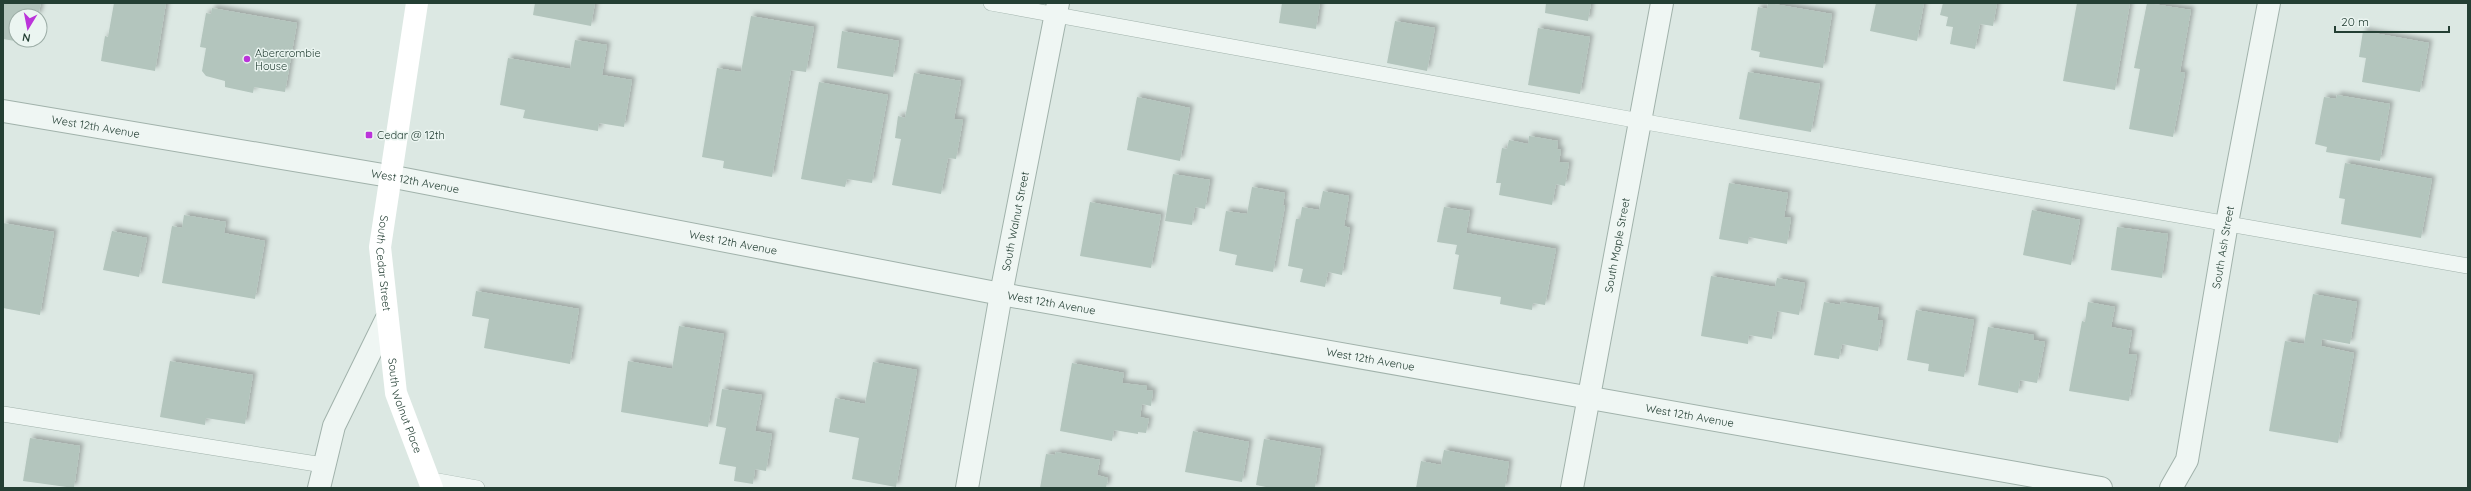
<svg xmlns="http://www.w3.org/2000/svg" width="2471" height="491" font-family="Quicksand,sans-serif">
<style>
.building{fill:#b3c5bd;filter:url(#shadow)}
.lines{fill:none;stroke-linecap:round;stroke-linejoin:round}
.service-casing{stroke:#a1b2ab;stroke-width:16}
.minor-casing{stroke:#a1b2ab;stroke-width:24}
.service{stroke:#eff6f3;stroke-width:15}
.minor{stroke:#eff6f3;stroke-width:22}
.secondary{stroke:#fff;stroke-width:22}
.poi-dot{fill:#bb34da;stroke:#ebf5f1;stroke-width:1.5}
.labels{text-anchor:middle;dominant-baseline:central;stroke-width:3;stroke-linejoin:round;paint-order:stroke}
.poi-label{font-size:11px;fill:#243f34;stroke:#ebf5f1;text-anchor:start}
.street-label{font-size:11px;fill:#243f34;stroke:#ebf5f1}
</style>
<defs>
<filter id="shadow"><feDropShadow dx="3.5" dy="-3.5" stdDeviation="2" flood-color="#0004"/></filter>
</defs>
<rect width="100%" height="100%" fill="#dce8e3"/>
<g class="building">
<polygon points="3,3 41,3 38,16 16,16 16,40 34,40 33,44 3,39"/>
<polygon points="114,3 166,3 155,71 101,61 105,36 108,37"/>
<polygon points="535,3 595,3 591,26 533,15"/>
<polygon points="1282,3 1320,3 1316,29 1279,23"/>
<polygon points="1546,3 1591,3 1588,21 1545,13"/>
<polygon points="1768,3 1832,14 1823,68 1759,57 1760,52 1751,50 1758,7 1767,9"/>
<polygon points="1876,3 1924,3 1917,41 1870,31"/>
<polygon points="1943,3 1997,3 1993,26 1980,24 1975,49 1950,44 1953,27 1946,26 1948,17 1940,15"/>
<polygon points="2077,3 2130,3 2115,90 2063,81"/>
<polygon points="2147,3 2191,10 2180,72 2185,73 2173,137 2129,129 2140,69 2134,68"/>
<polygon points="212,8 297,23 285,92 254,87 253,93 225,87 225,81 206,76 202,71 206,48 200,47 206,13 211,14"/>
<polygon points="751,16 814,27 806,72 791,70 772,177 723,168 724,161 702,157 717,68 741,72"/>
<polygon points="1395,21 1435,28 1427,71 1387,63"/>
<polygon points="1538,28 1590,37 1580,94 1528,85"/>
<polygon points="842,31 899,41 893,77 837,68"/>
<polygon points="2363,31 2429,43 2420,92 2362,82 2366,58 2359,57"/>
<polygon points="575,40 607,45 602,75 632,80 624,127 599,123 598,131 523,118 525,110 500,105 508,58 570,69"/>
<polygon points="1748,72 1820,84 1811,132 1739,119"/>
<polygon points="914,73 961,81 954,119 963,120 956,159 948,158 941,194 892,185 901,139 895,138 898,116 905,118"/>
<polygon points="819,82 888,95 872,183 847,179 845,187 801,179"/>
<polygon points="2337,95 2390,104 2380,161 2326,152 2327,147 2315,144 2324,97 2336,99"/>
<polygon points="1137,97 1190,108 1180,161 1127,150"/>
<polygon points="1529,136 1558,141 1557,149 1561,150 1559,162 1569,163 1565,186 1556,184 1552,205 1499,195 1501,183 1496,183 1502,148 1507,149 1509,140 1528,144"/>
<polygon points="2345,163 2432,179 2421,238 2341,224 2345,199 2339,198"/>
<polygon points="1173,174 1210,180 1205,209 1195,207 1192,225 1165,221"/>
<polygon points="1729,183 1788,193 1784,217 1791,218 1787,244 1749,237 1748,244 1719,239"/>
<polygon points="1252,187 1285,193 1283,205 1285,206 1273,272 1235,265 1237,255 1219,251 1226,211 1247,214"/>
<polygon points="1323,191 1349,196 1344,226 1350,228 1342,275 1328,272 1325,287 1300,282 1303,269 1288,266 1296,219 1300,219 1302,207 1319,210"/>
<polygon points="1090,202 1161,215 1151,268 1080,256"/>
<polygon points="1444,207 1470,211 1466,233 1556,249 1545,305 1533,303 1532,310 1500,304 1501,297 1453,289 1459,255 1455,254 1457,245 1437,242"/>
<polygon points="2032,210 2080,220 2071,265 2023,255"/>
<polygon points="184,215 226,222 224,233 265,241 255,299 162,283 172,226 182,228"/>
<polygon points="3,223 54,232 40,315 3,308"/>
<polygon points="2117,227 2168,234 2162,278 2111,270"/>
<polygon points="112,231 147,238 139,277 103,270"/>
<polygon points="1711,276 1775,287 1777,278 1805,283 1799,315 1777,311 1772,339 1749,335 1748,344 1701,336"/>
<polygon points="476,291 579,309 570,364 484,348 489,319 472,316"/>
<polygon points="2313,294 2357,302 2350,344 2322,339 2321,346 2354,353 2338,443 2269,431 2285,341 2304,344"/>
<polygon points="1824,302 1840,305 1841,302 1879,308 1877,320 1883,321 1878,351 1842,344 1839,359 1814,355"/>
<polygon points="2088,302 2115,307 2111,327 2132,331 2128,354 2137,355 2129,401 2069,391 2082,321 2085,322"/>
<polygon points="1916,310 1974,320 1964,377 1928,371 1929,364 1907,360"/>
<polygon points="679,326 724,334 708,427 621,412 628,361 672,369"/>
<polygon points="1988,327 2034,335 2033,340 2045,342 2037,383 2020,380 2018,393 1978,385"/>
<polygon points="170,361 253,375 245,424 206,418 205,425 160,417"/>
<polygon points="873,362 917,370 896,487 852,479 859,438 829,432 835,398 865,404"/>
<polygon points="1072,363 1124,373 1122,383 1147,386 1146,390 1153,391 1151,406 1142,404 1140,417 1149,419 1146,433 1138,432 1138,434 1114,430 1112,441 1060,431"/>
<polygon points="722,389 762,395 755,431 772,434 766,471 755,469 753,484 734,481 736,467 719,464 726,428 716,426"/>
<polygon points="1193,431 1249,442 1242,482 1185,472"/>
<polygon points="30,438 80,446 74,488 23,481"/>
<polygon points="1264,439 1321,449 1315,488 1271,488 1256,485"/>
<polygon points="1444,450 1509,462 1505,488 1416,488 1421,461 1441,465"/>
<polygon points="1056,452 1100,460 1097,475 1108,478 1106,488 1040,488 1046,454 1055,455"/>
</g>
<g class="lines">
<defs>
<g id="service">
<polyline points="991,3 1640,121 2468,266"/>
<polyline points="3,414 323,465"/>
<polyline points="427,479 477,488"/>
</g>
<g id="minor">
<path id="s1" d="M3,111L389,176L1001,294L2101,488"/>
<polyline points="319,488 334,426 386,320"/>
<path id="s2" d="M967,488L1001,294L1058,3"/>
<path id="s3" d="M1572,488L1662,3"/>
<path id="s4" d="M2171,488L2187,460L2227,223L2269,3"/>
</g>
</defs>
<use href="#service" class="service-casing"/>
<use href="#minor" class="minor-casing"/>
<use href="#service" class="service"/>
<use href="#minor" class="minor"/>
<path class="secondary" id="s5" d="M417,3L380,247L396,393L432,488"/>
</g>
<g class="poi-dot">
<circle cx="247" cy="59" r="4"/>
<rect x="365" y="131" width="8" height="8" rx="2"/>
</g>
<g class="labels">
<g class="poi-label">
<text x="255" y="53">Abercrombie<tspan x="255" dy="13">House</tspan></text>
<text x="377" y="135">Cedar @ 12th</text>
</g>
<g class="street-label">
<text stroke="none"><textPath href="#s1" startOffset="94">West 12th Avenue</textPath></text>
<text stroke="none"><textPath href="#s1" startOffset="418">West 12th Avenue</textPath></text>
<text stroke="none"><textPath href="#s2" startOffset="271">South Walnut Street</textPath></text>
<text stroke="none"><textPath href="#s1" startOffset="742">West 12th Avenue</textPath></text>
<text stroke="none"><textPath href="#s3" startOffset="247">South Maple Street</textPath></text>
<text stroke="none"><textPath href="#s4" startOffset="248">South Ash Street</textPath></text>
<text stroke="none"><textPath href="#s5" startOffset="263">South Cedar Street</textPath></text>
<text stroke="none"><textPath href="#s1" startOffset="1066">West 12th Avenue</textPath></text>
<text stroke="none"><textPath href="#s1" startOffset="1390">West 12th Avenue</textPath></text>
<text stroke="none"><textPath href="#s5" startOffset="408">South Walnut Place</textPath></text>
<text stroke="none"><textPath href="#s1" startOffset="1714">West 12th Avenue</textPath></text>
</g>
</g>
<rect width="2471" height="491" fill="none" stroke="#243f34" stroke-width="8"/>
<g transform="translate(28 28) rotate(190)"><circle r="19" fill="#ebf5f1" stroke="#9baca5"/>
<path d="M0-3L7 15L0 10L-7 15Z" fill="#bb34da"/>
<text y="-6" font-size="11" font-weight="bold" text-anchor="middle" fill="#243f34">N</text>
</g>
<path d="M2335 26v6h114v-6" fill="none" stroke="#243f34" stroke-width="2"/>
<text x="2341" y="26" font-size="12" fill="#243f34" stroke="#ebf5f1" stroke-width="3" paint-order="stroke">20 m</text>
</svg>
